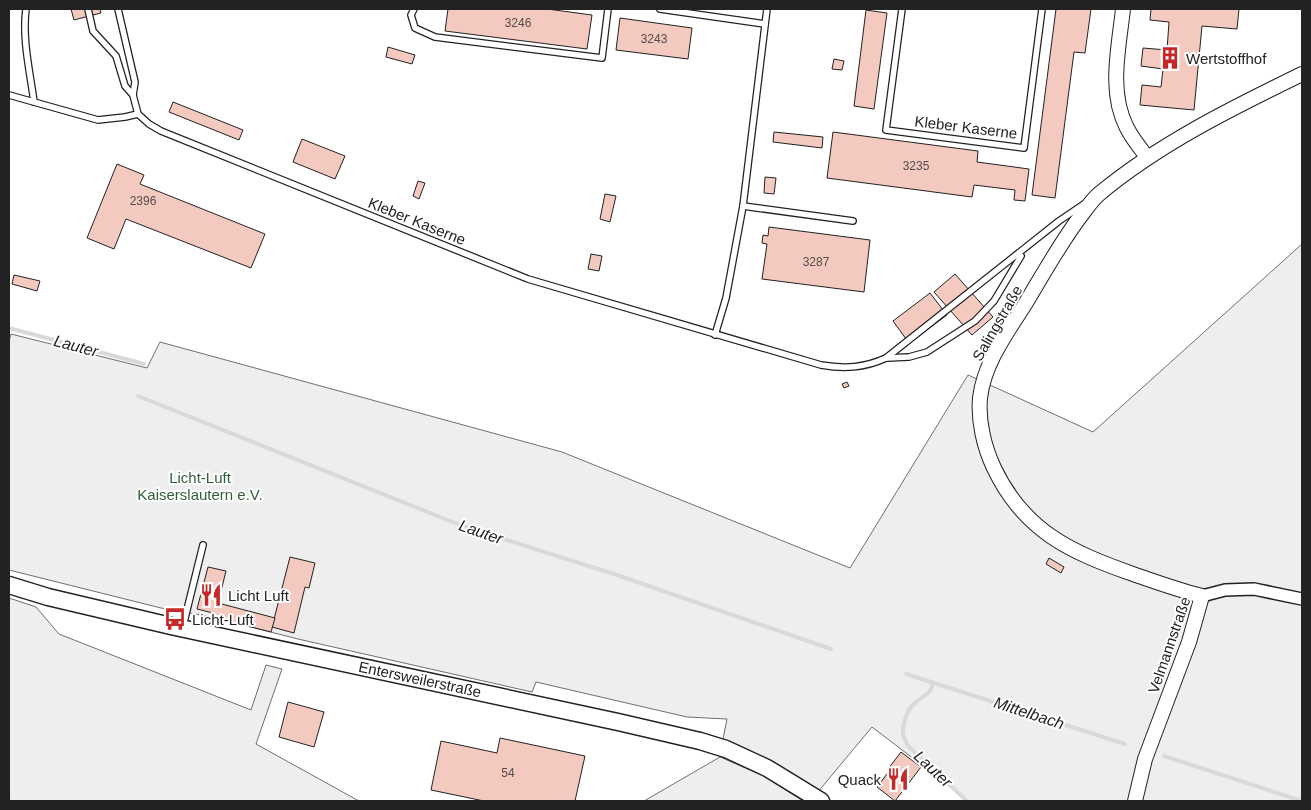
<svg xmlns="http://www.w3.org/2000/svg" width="1311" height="810" font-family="Arial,sans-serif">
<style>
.green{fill:#eee;stroke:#6f6f6f}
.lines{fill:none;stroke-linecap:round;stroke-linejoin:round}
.stream{stroke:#d9d9d9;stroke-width:4}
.building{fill:#f3c9c0;stroke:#222}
.service-casing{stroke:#222;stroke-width:8}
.minor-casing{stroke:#222;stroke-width:14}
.tertiary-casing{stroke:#222;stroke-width:16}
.secondary-casing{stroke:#222;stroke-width:19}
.service{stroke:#fff;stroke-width:5.5}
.minor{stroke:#fff;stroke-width:11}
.tertiary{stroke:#fff;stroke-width:14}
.secondary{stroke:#fff;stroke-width:16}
.labels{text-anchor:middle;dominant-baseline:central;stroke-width:4;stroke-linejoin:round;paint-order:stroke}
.number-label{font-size:12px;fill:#564c4a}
.poi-label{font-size:15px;fill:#222;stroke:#fff;text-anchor:start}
.street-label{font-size:15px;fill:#222;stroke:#fff}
.park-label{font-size:15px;fill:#2f5e38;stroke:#fff}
.water-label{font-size:16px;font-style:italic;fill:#222;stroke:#fff}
</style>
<rect width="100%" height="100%" fill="#fff"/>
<g class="green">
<polygon points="1302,244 1302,801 969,801 872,727 817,793 769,763 723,739 727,719 687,717 536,682 532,692 298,639 212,617 161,608 9,570 9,341 11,334 147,368 160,342 562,452 850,568 968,375 1093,432"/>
<polygon points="9,598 36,607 59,634 251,710 266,665 282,669 256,744 359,801 13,801 9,800"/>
<polygon points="720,757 762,775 803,801 644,801"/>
</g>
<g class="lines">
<g class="stream">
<polyline points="9,328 144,364"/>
<polyline points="138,396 460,525 617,575 831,649"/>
<polyline points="906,674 1125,744"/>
<path d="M933,682C931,696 921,696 913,705C906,712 902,726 903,735C904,738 907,743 908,746L967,801"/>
<polyline points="1164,756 1302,801"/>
</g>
</g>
<g class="building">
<polygon points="71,9 100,9 101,13 74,20"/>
<polygon points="448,9 547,9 592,15 587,49 445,31"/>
<polygon points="1056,9 1091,9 1085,53 1074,52 1055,198 1032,195"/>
<polygon points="1151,9 1239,9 1237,29 1202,26 1194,110 1140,105 1142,85 1161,87 1163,69 1141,66 1143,48 1167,50 1169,22 1150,20"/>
<polygon points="866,10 887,13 874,109 854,106"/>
<polygon points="620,18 692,28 688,59 616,50"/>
<polygon points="388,47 415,55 412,64 386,57"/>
<polygon points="834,59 844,61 842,70 832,69"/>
<polygon points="173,102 243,130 239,140 169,112"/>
<polygon points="774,132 823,137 822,148 773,142"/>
<polygon points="833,132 978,151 977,162 1029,169 1025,201 1014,200 1015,190 974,185 972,197 827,178"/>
<polygon points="302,139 345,156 335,179 293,162"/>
<polygon points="117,164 144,175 140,184 265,234 251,268 126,219 114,249 87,238"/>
<polygon points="765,177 776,178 774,194 764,193"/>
<polygon points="418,181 425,183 419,199 413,196"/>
<polygon points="605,194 616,196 610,222 600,219"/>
<polygon points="769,227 870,240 864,292 762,279 767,244 762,243 763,235 768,236"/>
<polygon points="591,254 602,256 599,271 588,269"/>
<polygon points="955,274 993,317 972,335 934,292"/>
<polygon points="14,275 40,281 37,291 12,284"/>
<polygon points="930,293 947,315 909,343 893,321"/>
<polygon points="847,382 849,386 844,388 842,384"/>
<polygon points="290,557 315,563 309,588 305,587 294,633 272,627"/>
<polygon points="1049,558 1064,567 1061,573 1046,564"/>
<polygon points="208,567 226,571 218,603 275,618 271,632 212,617 213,613 197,609"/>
<polygon points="288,702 324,712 314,747 279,737"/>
<polygon points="500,738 585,756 575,801 484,801 431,790 441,741 497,753"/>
<polygon points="901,752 921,767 895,801 877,787 890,770 888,769"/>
</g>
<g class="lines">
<defs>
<g id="service">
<path d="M26,9C22,39 30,72 34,102"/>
<polyline points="88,9 93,31 116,56 125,86 133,95"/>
<path d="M118,9L135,82L133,95L138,114L149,124L161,131L528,279L821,365C844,369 864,368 886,358L1059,221L1084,204"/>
<polyline points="414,9 411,15 415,28 435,37 602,58 608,9"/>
<polyline points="660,9 765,24"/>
<polyline points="902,9 886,130 1024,148 1042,9"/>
<polyline points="9,95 98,120 125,117 138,114"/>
<polyline points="743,206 853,221"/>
<polyline points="715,335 726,298 743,206 767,9"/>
<polyline points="887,358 909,357 927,352 975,321 994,301 1021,256"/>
<polyline points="183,626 203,545"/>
</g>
<polyline id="minor" points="1202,596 1225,590 1254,589 1302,599"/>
<g id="tertiary">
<path d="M1123,9C1119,47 1108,92 1127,128C1132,138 1140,148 1147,157"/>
<path d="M1135,801L1145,759L1189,642L1202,596C1178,590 1156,582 1133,574C1070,552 1024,531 994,468C984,447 978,421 980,398C984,362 1009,330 1027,301C1045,271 1062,240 1083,213C1088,206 1093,199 1099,194C1159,144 1232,108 1302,74"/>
</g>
<polyline id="secondary" points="9,585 48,597 171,626 618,722 700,741 726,749 767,768 821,801"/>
</defs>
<use href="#service" class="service-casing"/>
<use href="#minor" class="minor-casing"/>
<use href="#tertiary" class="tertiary-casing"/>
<use href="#secondary" class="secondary-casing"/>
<use href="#service" class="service"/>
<use href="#minor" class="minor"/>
<use href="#tertiary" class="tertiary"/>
<use href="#secondary" class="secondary"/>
</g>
<defs>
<symbol id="building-bare" viewBox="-9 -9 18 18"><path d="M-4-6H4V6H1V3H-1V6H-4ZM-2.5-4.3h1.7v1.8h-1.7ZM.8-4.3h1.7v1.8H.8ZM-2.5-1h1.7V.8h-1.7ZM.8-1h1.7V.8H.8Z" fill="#c62828" stroke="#fff" stroke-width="2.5" paint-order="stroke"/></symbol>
<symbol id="restaurant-bare" viewBox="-9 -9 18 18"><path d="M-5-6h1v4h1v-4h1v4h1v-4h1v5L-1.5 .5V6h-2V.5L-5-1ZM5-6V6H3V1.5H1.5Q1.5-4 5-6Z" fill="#c62828" stroke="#fff" stroke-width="2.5" paint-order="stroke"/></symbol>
<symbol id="bus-bare" viewBox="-9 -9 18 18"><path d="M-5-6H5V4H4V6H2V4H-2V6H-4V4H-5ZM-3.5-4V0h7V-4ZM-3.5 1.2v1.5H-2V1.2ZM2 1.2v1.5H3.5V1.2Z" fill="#c62828" stroke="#fff" stroke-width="2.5" paint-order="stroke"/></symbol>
</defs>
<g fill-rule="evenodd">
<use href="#building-bare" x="1154" y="42" width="32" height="32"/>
<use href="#restaurant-bare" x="195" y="579" width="32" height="32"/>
<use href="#bus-bare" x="159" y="603" width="32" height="32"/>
<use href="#restaurant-bare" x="882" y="763" width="32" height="32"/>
</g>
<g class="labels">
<g class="number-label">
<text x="518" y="23">3246</text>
<text x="654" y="39">3243</text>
<text x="916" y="166">3235</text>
<text x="143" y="201">2396</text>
<text x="816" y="262">3287</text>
<text x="508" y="773">54</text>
</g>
<g class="poi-label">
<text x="1186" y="58">Wertstoffhof</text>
<text x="228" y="595">Licht Luft</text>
<text x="192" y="619">Licht-Luft</text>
<text x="881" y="779" text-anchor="end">Quack</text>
</g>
<g class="street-label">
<text transform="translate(966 127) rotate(7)">Kleber Kaserne</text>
<text transform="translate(417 221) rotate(22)">Kleber Kaserne</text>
<text transform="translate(997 323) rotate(-60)">Salingstraße</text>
<text transform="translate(1169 645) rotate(-71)">Velmannstraße</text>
<text transform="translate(420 679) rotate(12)">Entersweilerstraße</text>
</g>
<g class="park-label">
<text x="200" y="477">Licht-Luft<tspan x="200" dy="17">Kaiserslautern e.V.</tspan></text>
</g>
<g class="water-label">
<text transform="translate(76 346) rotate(15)">Lauter</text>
<text transform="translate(481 532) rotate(19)">Lauter</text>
<text transform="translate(1029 713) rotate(18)">Mittelbach</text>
<text transform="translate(933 769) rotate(43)">Lauter</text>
</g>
</g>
<rect width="1311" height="810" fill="none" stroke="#222222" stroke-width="20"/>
</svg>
